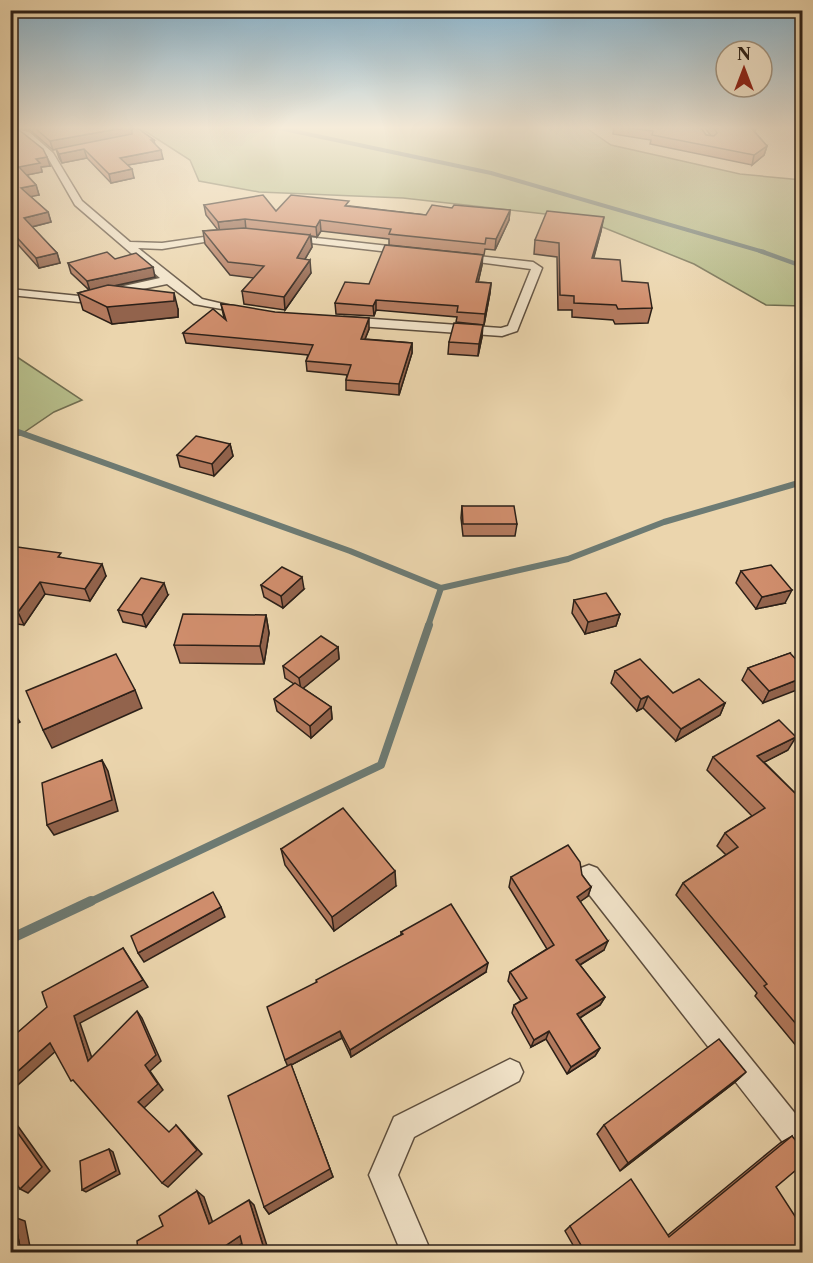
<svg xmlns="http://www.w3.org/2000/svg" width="813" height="1263" font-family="'Libre Caslon Text',serif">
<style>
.green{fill:#b6bd8a;stroke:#716e51;stroke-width:1.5}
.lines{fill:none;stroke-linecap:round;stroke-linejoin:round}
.stream-far4{stroke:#6d7b74;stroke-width:4}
.stream-far3{stroke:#6d7b74;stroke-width:4.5}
.stream-far2{stroke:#6d7b74;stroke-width:6}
.stream-far1{stroke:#6d7b74;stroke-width:8}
.stream{stroke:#6d7b74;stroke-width:10}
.minor-casing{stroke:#5c4d3d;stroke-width:3}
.minor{fill:#f2e4ca;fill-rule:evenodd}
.wall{fill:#b37a5e;stroke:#2c2018;stroke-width:1.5}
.shaded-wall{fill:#92634c;stroke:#2c2018;stroke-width:1.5}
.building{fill:#d08e6d;stroke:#2c2018;stroke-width:1.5}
</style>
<rect width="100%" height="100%" fill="#ebd5ad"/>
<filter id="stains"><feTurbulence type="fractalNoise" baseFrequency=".00333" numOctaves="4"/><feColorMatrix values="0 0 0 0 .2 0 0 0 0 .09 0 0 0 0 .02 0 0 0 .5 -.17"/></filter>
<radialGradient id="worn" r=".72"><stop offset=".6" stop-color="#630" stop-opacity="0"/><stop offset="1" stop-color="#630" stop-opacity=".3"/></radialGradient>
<g class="green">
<polygon points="140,128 586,128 611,145 740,174 802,180 802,306 766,305 694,264 580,218 403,198 259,192 199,181 190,160"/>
<polygon points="11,353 82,400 54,412 20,435 11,436"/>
</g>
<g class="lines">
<polyline class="stream-far4" points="279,128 491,173 764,252"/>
<polyline class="stream-far3" points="760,251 802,266"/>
<g class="stream-far2">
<polyline points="10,429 350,551 441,588"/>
<polyline points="428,626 441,588 568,559 664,522 802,482"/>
</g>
<polyline class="stream-far1" points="88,903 381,765 429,625"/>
<polyline class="stream" points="10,939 91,901"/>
<defs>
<g id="minor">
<polygon points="10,128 29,132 53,153 82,201 130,242 162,243 232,233 233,235 228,238 162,249 138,248 202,299 249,310 249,314 194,304 167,284 79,302 10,295 10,289 79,296 160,278 75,205 47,156 23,136 10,132"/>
<rect x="798" y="153" width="4" height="4"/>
<polygon points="289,235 407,248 412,251 407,254 285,240 285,236"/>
<polygon points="459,254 533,262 542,268 517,331 502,336 344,325 338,321 344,317 501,328 508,326 531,269 455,259 455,255"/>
<polygon points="589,865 597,868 802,1122 802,1158 792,1154 581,884 578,876 581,868"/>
<polygon points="510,1059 519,1063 523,1072 519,1081 414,1137 398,1175 431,1252 401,1252 369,1175 394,1117"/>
</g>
</defs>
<use href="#minor" class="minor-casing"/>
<use href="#minor" class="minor"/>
</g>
<g class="wall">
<polygon points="10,128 50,166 41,167 42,172 27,175 36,185 39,195 30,196 48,212 51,222 32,227 57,253 60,263 39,268 13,239 10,240"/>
<polygon points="16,128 137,128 154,140 155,145 163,159 128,165 134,178 111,183 87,158 62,163 59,158 56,149 53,150 30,130"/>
<polygon points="614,128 701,128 706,135 711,136 705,128 756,128 755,132 767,146 764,155 752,165 650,144 651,140 613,134"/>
<polygon points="204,205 276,211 350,206 426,215 452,208 510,210 509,220 495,250 485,249 484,255 389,245 389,239 321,231 317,237 311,236 312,247 305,259 311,273 285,310 244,304 242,291 254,278 230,275 205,244 203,231 218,230 206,215"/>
<polygon points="601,231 593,259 622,281 652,308 648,323 615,324 613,320 572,317 572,310 558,310 557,257 534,254 535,240"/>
<polygon points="115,259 155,277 114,286 178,309 178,317 112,324 83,310 78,293 89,290 71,273 68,263"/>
<polygon points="482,265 478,282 491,283 490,293 484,325 456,322 457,317 376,310 374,316 336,314 335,303 369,284"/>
<polygon points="221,304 369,329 365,339 412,343 412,353 399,395 346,390 346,380 347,375 307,371 306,361 308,355 186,343 183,333 224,318"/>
<polygon points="482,337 478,356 448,354 449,342"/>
<polygon points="230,444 233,456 214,476 180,467 177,455"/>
<polygon points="462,506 517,524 515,536 463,536 461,518"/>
<polygon points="10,546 63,558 106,576 90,601 45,594 24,625 10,623"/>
<polygon points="741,571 785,603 756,609 736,583"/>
<polygon points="261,585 304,589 283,608 264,597"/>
<polygon points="168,595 146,627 123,622 118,610"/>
<polygon points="574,600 620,614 616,626 585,634 572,613"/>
<polygon points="266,615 269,633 264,664 180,663 174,645"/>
<polygon points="338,647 339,659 303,688 331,707 332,719 311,738 277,711 274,699 294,684 285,678 283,666"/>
<polygon points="790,653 763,703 742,680 748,668"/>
<polygon points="615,671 673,693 725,703 720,715 676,741 643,708 637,711 611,683"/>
<polygon points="788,750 764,762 802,800 802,1053 755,996 757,993 676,895 683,883 726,855 717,846 725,833 752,816 707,770 713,757"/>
<polygon points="281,849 396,886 334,931 285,865"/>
<polygon points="582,875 591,887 588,896 580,901 604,950 580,965 605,997 600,1005 580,1018 600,1048 595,1056 567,1074 546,1039 531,1047 512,1013 514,1005 521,1001 508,981 510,972 547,949 509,887 511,877"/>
<polygon points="401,932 486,972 351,1057 342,1038 291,1065 333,1177 269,1214 264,1207 288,1065 316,982 401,935"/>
<polygon points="746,1072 734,1083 620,1171 597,1134 604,1125"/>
<polygon points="792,1136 776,1187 802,1252 577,1252 565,1231 570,1226 668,1235 780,1143"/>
</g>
<g class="shaded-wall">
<polygon points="123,128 133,128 134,134 53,150 50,141"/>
<polygon points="767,146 764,155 752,165 754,155"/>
<polygon points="84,149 87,158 62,163 59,154"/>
<polygon points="161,150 163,159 122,166 120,158"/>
<polygon points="47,157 50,166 41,167 42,172 22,176 19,167 36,159"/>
<polygon points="132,169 134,178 111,183 109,174"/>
<polygon points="36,185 39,195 24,198 21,188"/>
<polygon points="510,210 509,220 495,250 496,239"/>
<polygon points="48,212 51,222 27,228 24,218"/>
<polygon points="604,217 601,231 590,272 592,258"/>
<polygon points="245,219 246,230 220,233 218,222"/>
<polygon points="320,220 321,231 317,237 316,227"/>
<polygon points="10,231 13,239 10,240"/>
<polygon points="310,235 312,247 298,271 297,258"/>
<polygon points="57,253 60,263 39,268 36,258"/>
<polygon points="483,255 482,265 476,292 476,282"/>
<polygon points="310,260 311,273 285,310 284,297"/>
<polygon points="153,267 155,277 90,291 87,281"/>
<polygon points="491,283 490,293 484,325 485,314"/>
<polygon points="174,293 178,309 178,317 112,324 107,307"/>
<polygon points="376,300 376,310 374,316 373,306"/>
<polygon points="369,318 369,329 361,349 361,339"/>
<polygon points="483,325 482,337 478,356 479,344"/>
<polygon points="412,343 412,353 399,395 399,384"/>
<polygon points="230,444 233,456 214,476 212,464"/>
<polygon points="102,564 106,576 90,601 85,589"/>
<polygon points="302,577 304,589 283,608 281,596"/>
<polygon points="40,582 45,594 24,625 18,612"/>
<polygon points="164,583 168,595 146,627 142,615"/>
<polygon points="792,590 785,603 756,609 762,597"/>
<polygon points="620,614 616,626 585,634 588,622"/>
<polygon points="266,615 269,633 264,664 260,646"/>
<polygon points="338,647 339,659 301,690 299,678"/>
<polygon points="802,678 802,688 763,703 769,691"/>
<polygon points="135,690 142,708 52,748 43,730"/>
<polygon points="648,696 643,708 637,711 641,699"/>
<polygon points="725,703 720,715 676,741 681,729"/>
<polygon points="331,707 332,719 311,738 310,726"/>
<polygon points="16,716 20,722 10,728 10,719"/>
<polygon points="796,737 788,750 749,770 757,756"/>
<polygon points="102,760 108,771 118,811 54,835 47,825"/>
<polygon points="395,871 396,886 334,931 332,917"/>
<polygon points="591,887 588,896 574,906 577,897"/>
<polygon points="221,907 225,917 144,962 138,953"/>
<polygon points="608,941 604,950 573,969 576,960"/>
<polygon points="123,948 148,987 80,1023 95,1067 88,1061 74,1016"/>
<polygon points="488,963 486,972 351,1057 350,1050"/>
<polygon points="605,997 600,1005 573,1022 577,1014"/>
<polygon points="137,1011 142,1018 161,1061 150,1071 163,1090 144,1108 138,1102 145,1065"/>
<polygon points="340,1031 342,1038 291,1065 333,1177 269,1214 264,1207 288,1067 285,1060"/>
<polygon points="549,1031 546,1039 531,1047 534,1040"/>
<polygon points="50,1043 58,1049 10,1092 10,1078"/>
<polygon points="600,1048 595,1056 567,1074 571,1067"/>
<polygon points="746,1072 734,1083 620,1171 628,1163"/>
<polygon points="10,1115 50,1171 28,1193 20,1189 10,1122"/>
<polygon points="176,1125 202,1154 168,1187 162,1183"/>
<polygon points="109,1149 113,1152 120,1174 86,1192 82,1190"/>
<polygon points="197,1191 204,1197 215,1229 209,1224"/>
<polygon points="249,1200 254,1205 269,1252 265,1252"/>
<polygon points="14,1217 25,1221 31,1252 21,1252"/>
<polygon points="240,1236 246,1241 229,1252 216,1252"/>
</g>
<g class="building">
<polygon points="10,128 19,130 43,149 47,157 36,159 40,163 19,167 36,185 21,188 48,212 24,218 57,253 36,258 10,230"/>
<polygon points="35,128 123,128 50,141"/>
<polygon points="132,128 137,128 154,140 151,140 161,150 120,158 132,169 109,174 84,149 59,154 56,149 132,134"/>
<polygon points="628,128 701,128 706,135 714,136 717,133 714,128 751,128 767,146 754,155 652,135 653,131"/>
<polygon points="263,195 276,211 291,195 349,201 345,206 426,215 432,205 452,208 454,205 510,210 496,239 486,238 485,244 389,234 391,229 320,220 316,227 245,219 218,222 204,205"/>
<polygon points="547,211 604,217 592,258 620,260 622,281 648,283 652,308 618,309 616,305 574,303 574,296 560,295 559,243 535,240"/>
<polygon points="244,228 310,235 297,258 310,260 284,297 242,291 264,266 228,262 203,231"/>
<polygon points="385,245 483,255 476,282 491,283 485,314 457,312 458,306 376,300 373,306 335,303 345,282 369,284"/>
<polygon points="107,252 115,259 136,253 153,267 87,281 68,263"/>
<polygon points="108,285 174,293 174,301 107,307 78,293"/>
<polygon points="221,304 234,305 275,312 369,318 361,339 412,343 399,384 346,380 351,365 306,361 313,345 183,333 213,309 226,320"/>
<polygon points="454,323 483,325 479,344 449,342"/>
<polygon points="196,436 230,444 212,464 177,455"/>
<polygon points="462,506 514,506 517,524 463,524"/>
<polygon points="10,546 61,553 58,557 102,564 85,589 40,582 18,612 10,611"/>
<polygon points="771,565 792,590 762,597 741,571"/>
<polygon points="282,567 302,577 281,596 261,585"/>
<polygon points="141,578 164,583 142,615 118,610"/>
<polygon points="606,593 620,614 588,622 574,600"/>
<polygon points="183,614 266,615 260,646 174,645"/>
<polygon points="321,636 338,647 299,678 283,666"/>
<polygon points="790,653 802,666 802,678 769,691 748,668"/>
<polygon points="116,654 135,690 43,730 26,691"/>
<polygon points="640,659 673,693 699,679 725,703 681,729 648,696 641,699 615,671"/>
<polygon points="295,683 331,707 310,726 274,699"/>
<polygon points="10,712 16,716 10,719"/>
<polygon points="779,720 796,737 757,756 802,800 802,1031 764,986 767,984 683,883 738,847 725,833 765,808 713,757"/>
<polygon points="102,760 112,800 47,825 42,783"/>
<polygon points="343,808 395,871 332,917 281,849"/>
<polygon points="568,845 580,862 582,875 591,887 577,897 608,941 576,960 605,997 577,1014 600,1048 571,1067 549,1031 534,1040 514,1005 527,998 510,972 554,945 511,877"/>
<polygon points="213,892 221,907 138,953 131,936"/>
<polygon points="451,904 488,963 350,1050 340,1031 285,1060 267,1007 317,982 316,980 403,934 401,932"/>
<polygon points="123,948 143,980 74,1016 88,1061 137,1011 156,1055 145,1065 158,1084 138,1102 169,1132 176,1125 197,1150 162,1183 73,1080 71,1081 50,1043 10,1078 10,1039 47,1007 42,992"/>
<polygon points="719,1039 746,1072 628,1163 604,1125"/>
<polygon points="291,1064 330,1169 264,1207 228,1096"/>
<polygon points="10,1122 42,1167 20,1189 10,1175"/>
<polygon points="792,1136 802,1148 802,1165 776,1187 802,1227 802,1252 585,1252 570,1226 631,1179 669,1237"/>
<polygon points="109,1149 116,1171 82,1190 80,1161"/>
<polygon points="197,1191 209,1224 249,1200 265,1252 244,1252 240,1236 216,1252 138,1252 137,1241 163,1226 159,1216"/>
<polygon points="14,1217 21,1252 10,1252 10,1219"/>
</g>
<linearGradient id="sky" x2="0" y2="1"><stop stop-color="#88b6d2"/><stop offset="0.42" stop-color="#f6ecda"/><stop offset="1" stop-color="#f6ecda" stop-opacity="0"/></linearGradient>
<rect width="813" height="304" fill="url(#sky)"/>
<rect width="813" height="1263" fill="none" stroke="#ebd5ad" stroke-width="36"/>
<rect x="12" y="12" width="789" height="1239" fill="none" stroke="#2c2018" stroke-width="3"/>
<rect x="18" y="18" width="777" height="1227" fill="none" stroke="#2c2018" stroke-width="1.5"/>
<g transform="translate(744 69)"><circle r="28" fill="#f2e4ca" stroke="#a39683" stroke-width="1.5"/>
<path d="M0-4.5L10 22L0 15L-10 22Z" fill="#8f2418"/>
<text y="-9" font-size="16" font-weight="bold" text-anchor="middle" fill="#2c2018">N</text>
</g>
<rect width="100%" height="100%" filter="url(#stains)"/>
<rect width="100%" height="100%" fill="url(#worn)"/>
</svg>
